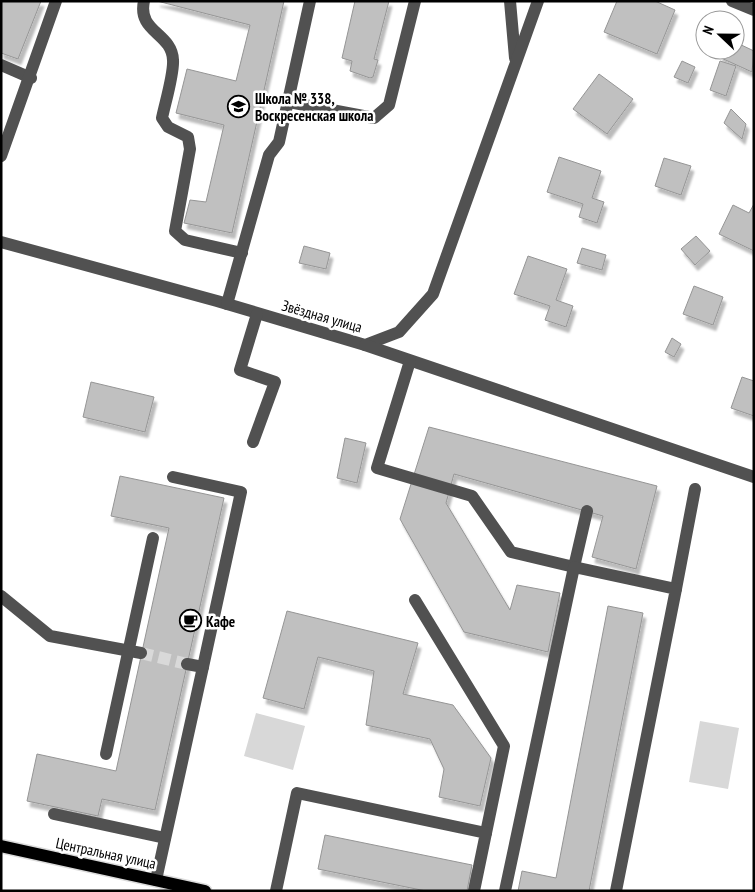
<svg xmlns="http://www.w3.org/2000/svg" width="755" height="892" font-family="'PT Sans Narrow',sans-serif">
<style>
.green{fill:#d8d8d8}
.building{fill:#c0c0c0;stroke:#959595;filter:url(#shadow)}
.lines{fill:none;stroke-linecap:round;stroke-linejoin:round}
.minor-tunnel{stroke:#d9d9d9;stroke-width:12;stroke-dasharray:12 6;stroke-linecap:butt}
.major-casing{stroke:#dbdbdb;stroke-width:15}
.minor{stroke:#515151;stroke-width:12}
.major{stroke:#000;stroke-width:12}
.labels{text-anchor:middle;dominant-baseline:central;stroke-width:5;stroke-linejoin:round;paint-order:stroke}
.poi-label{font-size:15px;font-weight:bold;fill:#000;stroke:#fff;text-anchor:start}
.street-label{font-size:15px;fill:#000;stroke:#fff}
</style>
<defs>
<filter id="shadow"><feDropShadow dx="3" dy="5.5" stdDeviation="1" flood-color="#0004"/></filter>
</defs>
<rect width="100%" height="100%" fill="#fff"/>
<g class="green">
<polygon points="256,713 305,726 293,770 244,756"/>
<polygon points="700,721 739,728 728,789 689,782"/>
</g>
<g class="building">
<polygon points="1,1 41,1 18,59 1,53"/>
<polygon points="157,1 284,1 232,233 184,223 190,200 206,202 224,125 176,113 187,69 236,81 250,25"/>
<polygon points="355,1 389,1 374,59 378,60 373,77 370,78 350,71 352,61 342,58"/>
<polygon points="617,1 655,1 675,10 657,54 604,32"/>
<polygon points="735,42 754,51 752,72 719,57 722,50 735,50"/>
<polygon points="682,61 695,67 688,83 674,77"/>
<polygon points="720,61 736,66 726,96 710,90"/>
<polygon points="599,74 633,99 607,134 573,109"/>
<polygon points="731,109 746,124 742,139 724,123"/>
<polygon points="559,157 601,171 592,198 604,202 597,223 579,217 583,204 547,192"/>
<polygon points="664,158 691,166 681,195 655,186"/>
<polygon points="754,204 754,251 719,234 733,205 749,213"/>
<polygon points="696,236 710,251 695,265 681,249"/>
<polygon points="304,246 330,253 326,269 299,263"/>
<polygon points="582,248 606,255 602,270 577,263"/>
<polygon points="528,256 567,269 556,300 573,306 566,327 545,320 550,306 514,294"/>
<polygon points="694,286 723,297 713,325 683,314"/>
<polygon points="672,338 681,344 674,357 665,352"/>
<polygon points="742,377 754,381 754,416 731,408"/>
<polygon points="91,382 154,397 145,432 83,417"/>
<polygon points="429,427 657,486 636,569 592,557 603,516 454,474 446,503 510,610 517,585 560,593 548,652 464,632 400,519"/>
<polygon points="345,438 366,443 357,483 337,478"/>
<polygon points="120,476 224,498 155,810 102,799 98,816 27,801 37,754 116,771 169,528 111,516"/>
<polygon points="608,606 643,613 589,891 518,891 522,871 556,878"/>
<polygon points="287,611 418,643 403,694 453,705 491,758 480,806 439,797 444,769 430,739 366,725 374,671 318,657 304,709 263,698"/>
<polygon points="325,835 472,865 467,891 426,891 318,869"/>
</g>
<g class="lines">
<polyline class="minor-tunnel" points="141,653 187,664"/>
<defs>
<polyline id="major" points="1,846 205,891"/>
</defs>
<use href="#major" class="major-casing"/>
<g class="minor">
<path d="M144,1C137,32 172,33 173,60C174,74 165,103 162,118L168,127L188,137L190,149L175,231L185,240L242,253"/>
<polyline points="510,1 515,58"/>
<polyline points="732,1 754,10"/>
<polyline points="1,65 31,78"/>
<polyline points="289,102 374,118 389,105 415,1"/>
<polyline points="1,156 56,1"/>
<polyline points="1,242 217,301 365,345 399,332 433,294 538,1"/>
<polyline points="227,304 269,155 279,142 310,1"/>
<polyline points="365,345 754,477"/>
<polyline points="410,361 377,468 472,496 511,552 574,567 587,511"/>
<polyline points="253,442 275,382 240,370 257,314"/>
<polyline points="173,477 241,492 203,667"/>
<polyline points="676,589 695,489"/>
<polyline points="1,596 50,636 141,653"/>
<polyline points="415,600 504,746 486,833"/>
<polyline points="106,754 153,538"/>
<polyline points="54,814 165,838"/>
<polyline points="156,880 203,667 187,664"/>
<polyline points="276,891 297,793 486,833 474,891"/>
<polyline points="505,891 574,567 676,589 616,891"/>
</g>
<use href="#major" class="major"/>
</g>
<defs>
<symbol id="school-ring" viewBox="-11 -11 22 22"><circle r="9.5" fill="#fff" stroke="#000" stroke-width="1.5"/><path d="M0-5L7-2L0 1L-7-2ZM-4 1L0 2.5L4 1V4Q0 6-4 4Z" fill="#000"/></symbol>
<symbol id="cafe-ring" viewBox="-11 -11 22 22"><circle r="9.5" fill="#fff" stroke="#000" stroke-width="1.5"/><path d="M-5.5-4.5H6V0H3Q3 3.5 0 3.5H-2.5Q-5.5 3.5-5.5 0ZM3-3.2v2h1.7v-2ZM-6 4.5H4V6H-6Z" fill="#000"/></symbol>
</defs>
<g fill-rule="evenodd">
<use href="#school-ring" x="226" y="94" width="25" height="25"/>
<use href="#cafe-ring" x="178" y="608" width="25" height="25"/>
</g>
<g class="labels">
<g class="poi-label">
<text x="255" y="98">Школа № 338,<tspan x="255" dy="17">Воскресенская школа</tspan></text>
<text x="206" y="621">Кафе</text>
</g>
<g class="street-label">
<text transform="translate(322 316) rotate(16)">Звёздная улица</text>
<text transform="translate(106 853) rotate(12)">Центральная улица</text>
</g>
</g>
<rect width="755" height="892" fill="none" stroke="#000000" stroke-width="5"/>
<g transform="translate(720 35) rotate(292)"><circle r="24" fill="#ffffff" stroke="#999999"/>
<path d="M0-4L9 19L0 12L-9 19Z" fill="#000000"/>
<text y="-8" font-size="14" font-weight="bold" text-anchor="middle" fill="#000000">N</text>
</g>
</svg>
